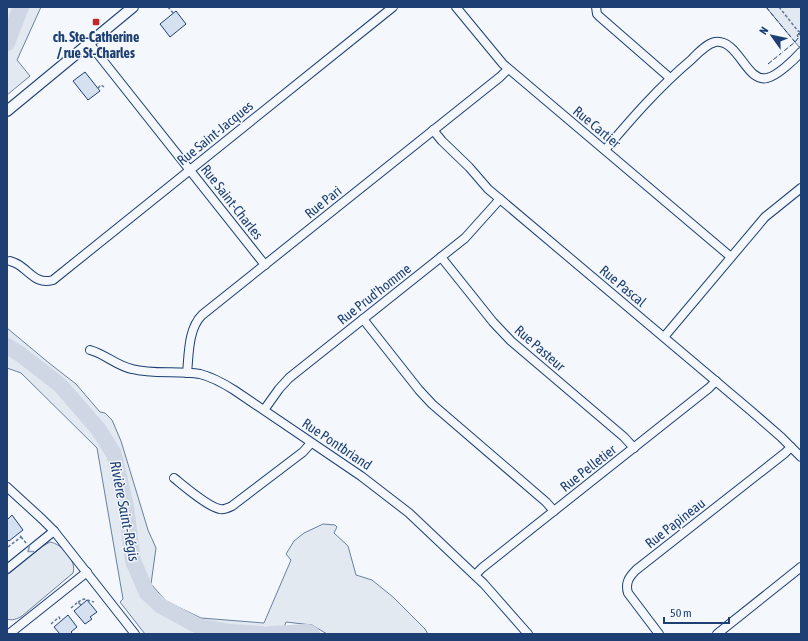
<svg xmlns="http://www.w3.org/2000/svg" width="808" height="641" font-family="'Asap Condensed',sans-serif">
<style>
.green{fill:#e3e9f0;stroke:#687fa3}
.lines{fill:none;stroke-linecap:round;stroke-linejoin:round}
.river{stroke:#cfd7e4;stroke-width:16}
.building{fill:#d5e0f0;stroke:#1d3f73}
.minor-casing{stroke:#1d3f73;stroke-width:10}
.tertiary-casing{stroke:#1d3f73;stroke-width:12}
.path{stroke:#5e769c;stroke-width:1.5;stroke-dasharray:3 2;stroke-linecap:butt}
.minor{stroke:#f4f7fb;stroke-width:8}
.tertiary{stroke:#f4f7fb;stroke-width:10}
.fence{stroke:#1d3f73;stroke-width:1;stroke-dasharray:5 2;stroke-linecap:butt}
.oneway{stroke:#889bb7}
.poi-dot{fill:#c62828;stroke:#f4f7fb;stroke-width:1.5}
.labels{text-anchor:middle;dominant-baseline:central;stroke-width:3;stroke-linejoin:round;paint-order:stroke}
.poi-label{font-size:14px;font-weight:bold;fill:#1d3f73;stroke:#f4f7fb}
.street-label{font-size:14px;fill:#1d3f73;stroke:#f4f7fb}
.water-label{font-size:15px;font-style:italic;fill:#1d3f73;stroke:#f4f7fb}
</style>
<rect width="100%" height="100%" fill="#f4f7fb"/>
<g class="green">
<polygon points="7,7 41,7 17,60 30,76 7,95"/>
<polygon points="766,7 801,7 801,45 799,47"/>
<polygon points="7,328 49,363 76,384 100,412 105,413 112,420 121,441 148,530 156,548 151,584 166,601 201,618 264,623 291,560 286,554 294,541 304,533 323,524 335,525 337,527 334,533 348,546 356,575 372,580 393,597 425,629 428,634 327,634 312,625 286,622 282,634 145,634 120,602 123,599 97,448 21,373 7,368"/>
<path d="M50,542C62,544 77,561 73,573L22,616C17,619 12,621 7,619V575L43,546Z"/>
</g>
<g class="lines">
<g class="river">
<polyline points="7,43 21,7"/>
<polyline points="7,346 20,354 60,385 99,430 114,454 126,507 133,561 147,593 161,606 198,626 230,632 262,634"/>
<polyline points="270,634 308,632 312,634"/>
</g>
</g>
<g class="building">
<polygon points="176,11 186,24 170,37 160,24"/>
<polygon points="85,72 100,91 88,100 73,81"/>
<polygon points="12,515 23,530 9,541 7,539 7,520"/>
<polygon points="87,600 97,612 90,617 92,619 85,624 74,611"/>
<polygon points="68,615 77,627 71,632 73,634 60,634 54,627"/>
</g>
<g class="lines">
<defs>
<g id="minor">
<polyline points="456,7 503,64 731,257"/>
<polyline points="596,7 597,14 600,17 670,78"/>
<polyline points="89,43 265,265"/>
<polyline points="433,130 442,141 469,167 488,189 750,410 781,437 801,457"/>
<path d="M605,150C632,118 659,87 691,60C697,54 706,44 715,42C739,39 746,83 767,78C777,76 794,60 801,52"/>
<polyline points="441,257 493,322 511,341 624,437 634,448"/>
<path d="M10,261C13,262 16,263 19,265C30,272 37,285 53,280L393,7"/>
<polyline points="363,319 419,390 432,404 546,502 554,511"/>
<polyline points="664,337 765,217 801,188"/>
<path d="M90,350C105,354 117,366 132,369C154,375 178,370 200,374C212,377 223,383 234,390L361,476L409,513L484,584L528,634"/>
<path d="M187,373C189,354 188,329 202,315L500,77L508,69"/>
<polyline points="264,410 279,389 289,378 465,238 500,199"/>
<path d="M174,478C184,486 208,507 220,509C224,510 228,508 232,506L303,452L311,443"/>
<polyline points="7,487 42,519 54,531 135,634"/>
<polyline points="7,569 54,531"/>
<polyline points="475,575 482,568 709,388 716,381"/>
<polyline points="9,634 87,572"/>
<path d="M659,634L628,593C625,583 629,577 636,570L785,453L791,447"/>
<polyline points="717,634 801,567"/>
</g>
<polyline id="tertiary" points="7,111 133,7"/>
</defs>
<use href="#minor" class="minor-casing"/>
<use href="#tertiary" class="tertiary-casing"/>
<g class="path">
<polyline points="168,7 173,13"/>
<polyline points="779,7 798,31 801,32 799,34 801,36"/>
<polyline points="98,88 101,85 104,87"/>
<polyline points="21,537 26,543"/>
<polyline points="8,547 21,537 19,534"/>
<polyline points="78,602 84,599 94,602"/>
<polyline points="71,608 78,602 81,605"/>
<polyline points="51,624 59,617 61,621"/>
</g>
<use href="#minor" class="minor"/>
<use href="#tertiary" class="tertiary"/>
<g class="fence">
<polyline points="766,7 795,42"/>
<polyline points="768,64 795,42 799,37 797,36 799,33"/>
</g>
</g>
<defs><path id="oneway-chevron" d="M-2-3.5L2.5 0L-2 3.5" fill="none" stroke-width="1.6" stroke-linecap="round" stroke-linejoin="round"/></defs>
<use class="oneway" href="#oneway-chevron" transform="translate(30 550) rotate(142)"/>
<rect class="poi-dot" x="92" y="18" width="8" height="8" rx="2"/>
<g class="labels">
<g class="poi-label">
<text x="96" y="37">ch. Ste-Catherine<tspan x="96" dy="16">/ rue St-Charles</tspan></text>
</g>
<g class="street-label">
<text transform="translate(597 127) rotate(40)">Rue Cartier</text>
<text transform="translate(215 133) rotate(-39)">Rue Saint-Jacques</text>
<text transform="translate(232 202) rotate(52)">Rue Saint-Charles</text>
<text transform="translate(323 202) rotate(-39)">Rue Pari</text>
<text transform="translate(623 286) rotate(40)">Rue Pascal</text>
<text transform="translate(374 294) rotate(-38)">Rue Prud'homme</text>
<text transform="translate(540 348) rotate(41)">Rue Pasteur</text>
<text transform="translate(337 444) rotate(34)">Rue Pontbriand</text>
<text transform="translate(588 468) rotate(-38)">Rue Pelletier</text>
<text transform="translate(675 523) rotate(-38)">Rue Papineau</text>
</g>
<g class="water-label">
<text transform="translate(125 511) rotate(79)">Rivière Saint-Régis</text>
</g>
</g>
<rect width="808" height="641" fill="none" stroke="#1d3f73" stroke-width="16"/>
<g transform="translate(772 36) rotate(303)" stroke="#f4f7fb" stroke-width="3" paint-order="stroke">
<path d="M0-3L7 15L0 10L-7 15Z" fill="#1d3f73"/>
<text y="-6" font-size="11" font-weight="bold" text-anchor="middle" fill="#1d3f73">N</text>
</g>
<path d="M664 617v6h65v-6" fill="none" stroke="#1d3f73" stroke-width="2"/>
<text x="670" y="617" font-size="12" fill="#1d3f73" stroke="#f4f7fb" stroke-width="3" paint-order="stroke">50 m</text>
</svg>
